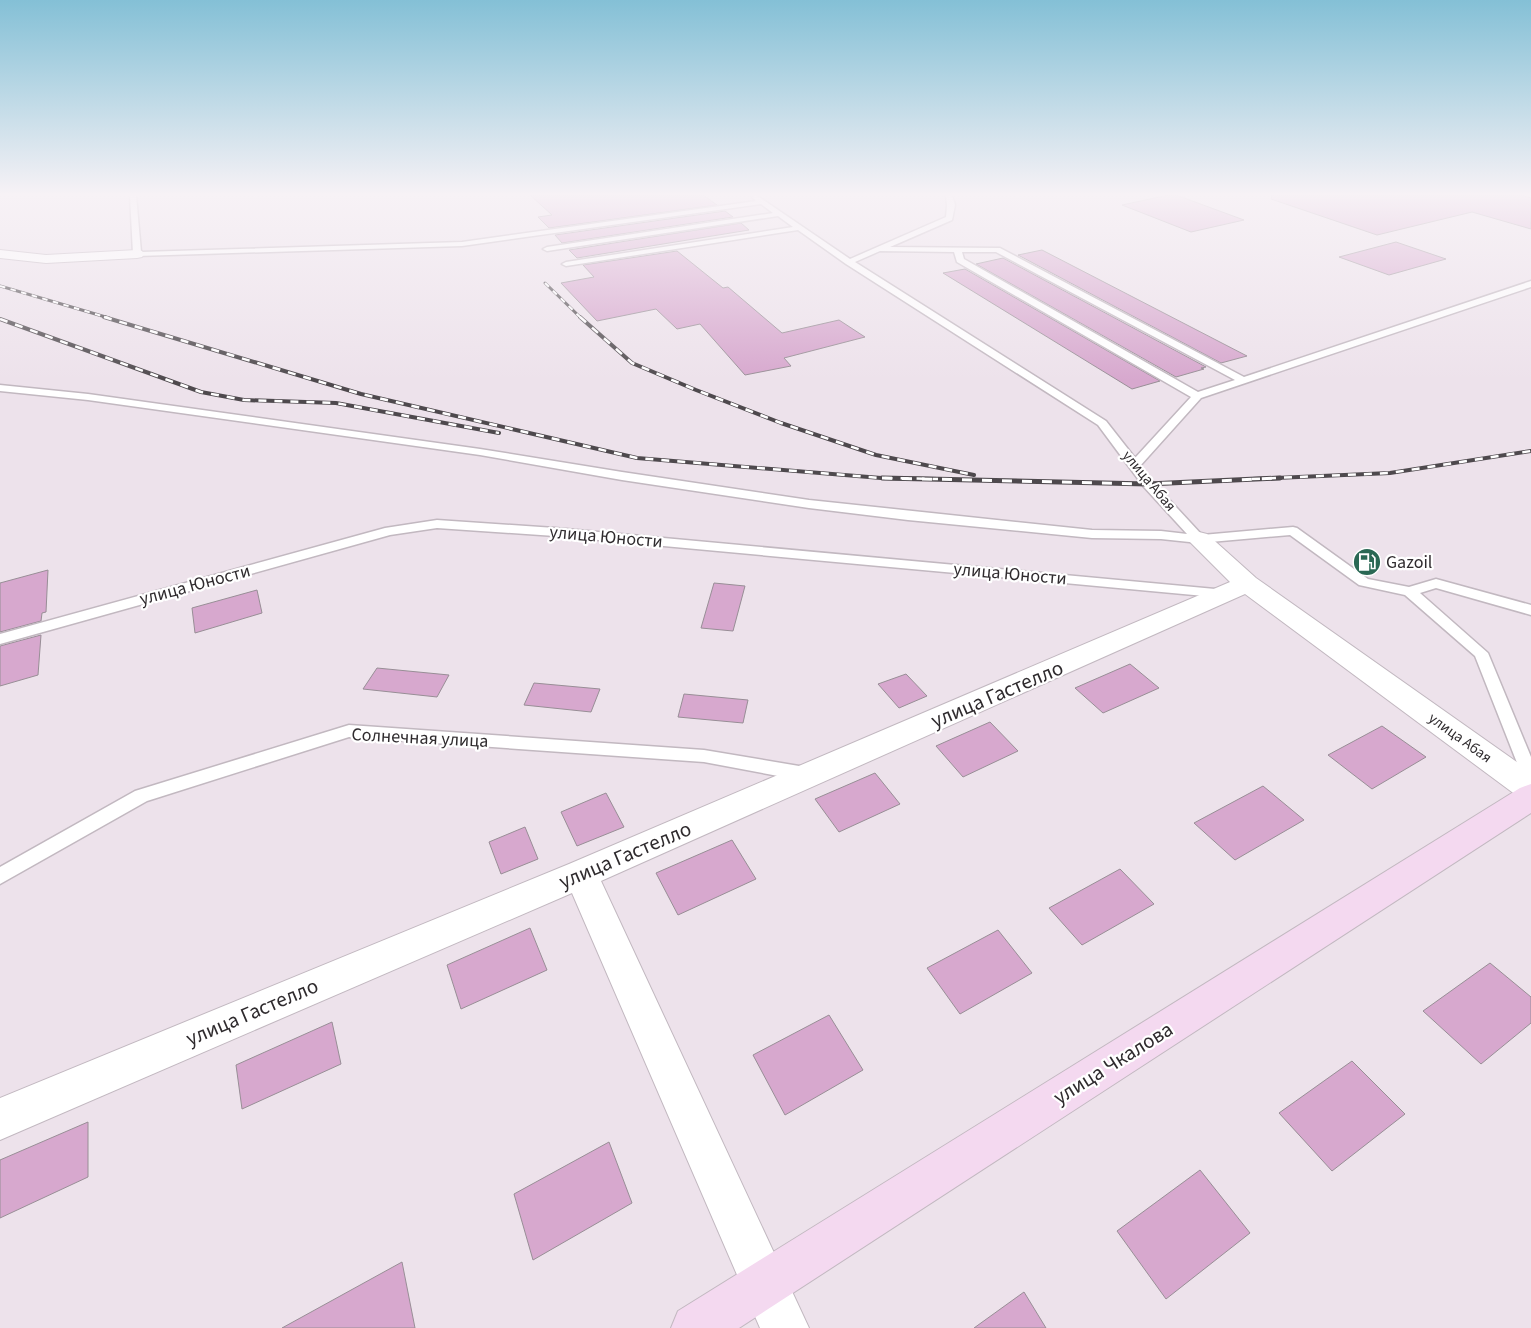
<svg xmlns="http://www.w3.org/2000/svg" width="1531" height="1328" font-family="'Source Sans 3',sans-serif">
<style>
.building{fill:#d7a8ce;stroke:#988e96}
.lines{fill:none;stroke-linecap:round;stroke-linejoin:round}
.lane-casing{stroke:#c2b8c0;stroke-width:3}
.street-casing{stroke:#c2b8c0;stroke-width:2}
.secondary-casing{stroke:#c2b8c0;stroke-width:2}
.lane{fill:#fff;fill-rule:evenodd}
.street{fill:#fff;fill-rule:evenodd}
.secondary{fill:#f4d9f0;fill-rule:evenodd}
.rail-far2-casing{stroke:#4e494d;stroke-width:3}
.rail-far1-casing{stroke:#4e494d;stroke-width:4}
.rail-casing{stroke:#4e494d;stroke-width:5}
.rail-far2{stroke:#fff;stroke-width:2;stroke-dasharray:5.5;stroke-linecap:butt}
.rail-far1{stroke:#fff;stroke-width:2.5;stroke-dasharray:8;stroke-linecap:butt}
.rail{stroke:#fff;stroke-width:3;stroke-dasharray:10;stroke-linecap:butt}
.labels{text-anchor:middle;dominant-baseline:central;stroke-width:4.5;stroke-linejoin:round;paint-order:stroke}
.far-street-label{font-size:15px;fill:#2f2b2e;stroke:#fff}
.street-label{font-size:18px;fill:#2f2b2e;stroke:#fff}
.poi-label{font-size:18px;fill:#2f2b2e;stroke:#fff;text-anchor:start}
.near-street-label{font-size:21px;fill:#2f2b2e;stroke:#fff}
</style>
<rect width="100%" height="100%" fill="#ede2eb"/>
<g class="building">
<polygon points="530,195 703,195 717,205 549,228 538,217 552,215"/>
<polygon points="1169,195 1176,195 1244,220 1191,232 1122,205"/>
<polygon points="1272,195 1521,195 1531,198 1531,229 1472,212 1377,235 1271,199"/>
<polygon points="725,211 733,217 562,243 555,235"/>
<polygon points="741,223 749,230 577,258 569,250"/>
<polygon points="1396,242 1446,259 1389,275 1339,257"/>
<polygon points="1042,250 1247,356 1221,363 1018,255"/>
<polygon points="677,251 723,288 728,287 782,333 839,320 865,337 784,358 791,366 745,375 700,324 677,329 656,309 597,321 561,283 594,277 583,265"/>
<polygon points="1003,258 1206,367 1201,368 1204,369 1176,377 976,264"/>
<polygon points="965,269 1160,381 1132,389 943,273"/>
<polygon points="48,570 46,612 42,613 41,621 0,632 0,583"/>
<polygon points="714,583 745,586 733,631 701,628"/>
<polygon points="257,590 262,613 195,633 192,608"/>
<polygon points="41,635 38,675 0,686 0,646"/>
<polygon points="1130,664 1159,688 1103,713 1075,688"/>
<polygon points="377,668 449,675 437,697 363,689"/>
<polygon points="906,674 927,696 899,708 878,684"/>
<polygon points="534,683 600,689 591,712 524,705"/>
<polygon points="684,694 748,700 743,723 678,717"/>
<polygon points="990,722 1018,751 963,777 936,746"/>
<polygon points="1382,726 1426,757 1372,789 1328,755"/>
<polygon points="875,773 900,804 839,832 815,799"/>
<polygon points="1263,786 1304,820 1235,860 1194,823"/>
<polygon points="606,793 624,827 577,846 561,812"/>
<polygon points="525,827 538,859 501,874 489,842"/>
<polygon points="732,840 756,879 678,915 656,873"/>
<polygon points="1120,869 1154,904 1082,945 1049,908"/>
<polygon points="530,928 547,970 461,1009 447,965"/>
<polygon points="998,930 1032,973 960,1014 927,968"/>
<polygon points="1490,963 1531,997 1531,1023 1481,1064 1423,1011"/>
<polygon points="829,1015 863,1070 785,1115 753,1055"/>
<polygon points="332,1022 341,1064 242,1109 236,1065"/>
<polygon points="1352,1061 1405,1114 1332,1171 1279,1113"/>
<polygon points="88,1122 88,1177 0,1218 0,1160"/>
<polygon points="609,1142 632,1203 533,1260 514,1194"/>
<polygon points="1200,1170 1250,1233 1166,1299 1117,1231"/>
<polygon points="402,1262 415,1328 282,1328"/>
<polygon points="1024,1292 1046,1328 974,1328"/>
</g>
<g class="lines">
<defs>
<g id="lane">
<path d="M130,195H136L141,252L462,242L756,201L752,197L756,195L850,259L946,217L947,205L946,195H952L955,205L952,220L890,247L1000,248L1244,377L1531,281V287L1201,398L1140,466L1152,481L1202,535L1293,527L1297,528L1368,579L1409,587L1436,579L1531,605V615L1436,588L1420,593L1488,653L1531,757V785L1525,783L1523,778L1475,656L1405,595L1359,585L1290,535L1199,543L1161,539L1092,538L908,520L809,508L622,480L480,455L88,400L0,391V385L88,394L480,449L622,472L809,500L1092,530L1161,531L1187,534L1144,487L1098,425L846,264L798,230L566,266L562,264L566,262L793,227L778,216L547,251L543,249L547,247L773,213L761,204L462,246L137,256L133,254ZM880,251L954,252L957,262L1191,397L1135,458L1106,421L855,262ZM962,252H996L1235,380L1198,392L964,259Z"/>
<polygon points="437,520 555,528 1226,590 1231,591 1233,594 1231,597 1226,598 555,536 437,528 390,535 0,644 0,634 385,528"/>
<polygon points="349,725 704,750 805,767 811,769 813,774 811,779 805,781 704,762 349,737 147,801 0,884 0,867 135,791"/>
</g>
<g id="street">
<polygon points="0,250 46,255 137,250 142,251 144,254 142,257 137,258 46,263 0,258"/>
<polygon points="1199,532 1207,534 1256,578 1531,772 1531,802 1520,798 1245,594 601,881 809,1328 760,1328 572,893 0,1140 0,1098 569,864 1230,582 1187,539 1191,534"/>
</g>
<polygon id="secondary" points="1531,784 1531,813 739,1328 671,1328 678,1311 1520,788"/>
</defs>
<use href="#lane" class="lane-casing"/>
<use href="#street" class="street-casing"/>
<use href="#secondary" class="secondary-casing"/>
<use href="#lane" class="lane"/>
<use href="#street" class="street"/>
<use href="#secondary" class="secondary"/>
<defs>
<g id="rail-far2">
<polyline points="545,283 581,318"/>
<polyline points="0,286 109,318"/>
</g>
<g id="rail-far1">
<polyline points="104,317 361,394 637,458 881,478 938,479"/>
<polyline points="580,317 632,363 696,390 781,423 876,455 974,475"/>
<polyline points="0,319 201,392 244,400 336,403 499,433"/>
<polyline points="1252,479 1390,473 1531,451"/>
</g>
<polyline id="rail" points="882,478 1148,484 1280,478"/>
</defs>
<use href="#rail-far2" class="rail-far2-casing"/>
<use href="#rail-far1" class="rail-far1-casing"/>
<use href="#rail" class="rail-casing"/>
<use href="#rail-far2" class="rail-far2"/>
<use href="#rail-far1" class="rail-far1"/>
<use href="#rail" class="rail"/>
</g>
<linearGradient id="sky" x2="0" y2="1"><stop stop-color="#84c0d6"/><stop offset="0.51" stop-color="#f7f2f6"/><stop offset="1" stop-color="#f7f2f6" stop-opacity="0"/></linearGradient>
<rect width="1531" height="381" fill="url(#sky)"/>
<defs>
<symbol id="fuel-disc" viewBox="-11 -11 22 22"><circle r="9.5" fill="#2a6854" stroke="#fff"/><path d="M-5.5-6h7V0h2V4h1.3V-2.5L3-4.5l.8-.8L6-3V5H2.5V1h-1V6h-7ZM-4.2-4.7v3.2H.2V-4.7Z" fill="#fff"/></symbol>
</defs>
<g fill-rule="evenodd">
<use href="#fuel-disc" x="1351" y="546" width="32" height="32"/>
</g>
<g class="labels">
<g class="far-street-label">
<text transform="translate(1149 481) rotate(50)">улица Абая</text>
<text transform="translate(1460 738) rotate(36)">улица Абая</text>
</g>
<g class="street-label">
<text transform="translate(606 537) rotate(5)">улица Юности</text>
<text transform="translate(1010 574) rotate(5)">улица Юности</text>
<text transform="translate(195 585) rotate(-15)">улица Юности</text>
<text transform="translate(420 738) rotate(3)">Солнечная улица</text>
</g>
<g class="poi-label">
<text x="1386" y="562">Gazoil</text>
</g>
<g class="near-street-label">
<text transform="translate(997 694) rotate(-23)">улица Гастелло</text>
<text transform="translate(625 855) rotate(-23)">улица Гастелло</text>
<text transform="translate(252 1012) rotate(-23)">улица Гастелло</text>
<text transform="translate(1113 1063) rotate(-32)">улица Чкалова</text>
</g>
</g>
</svg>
